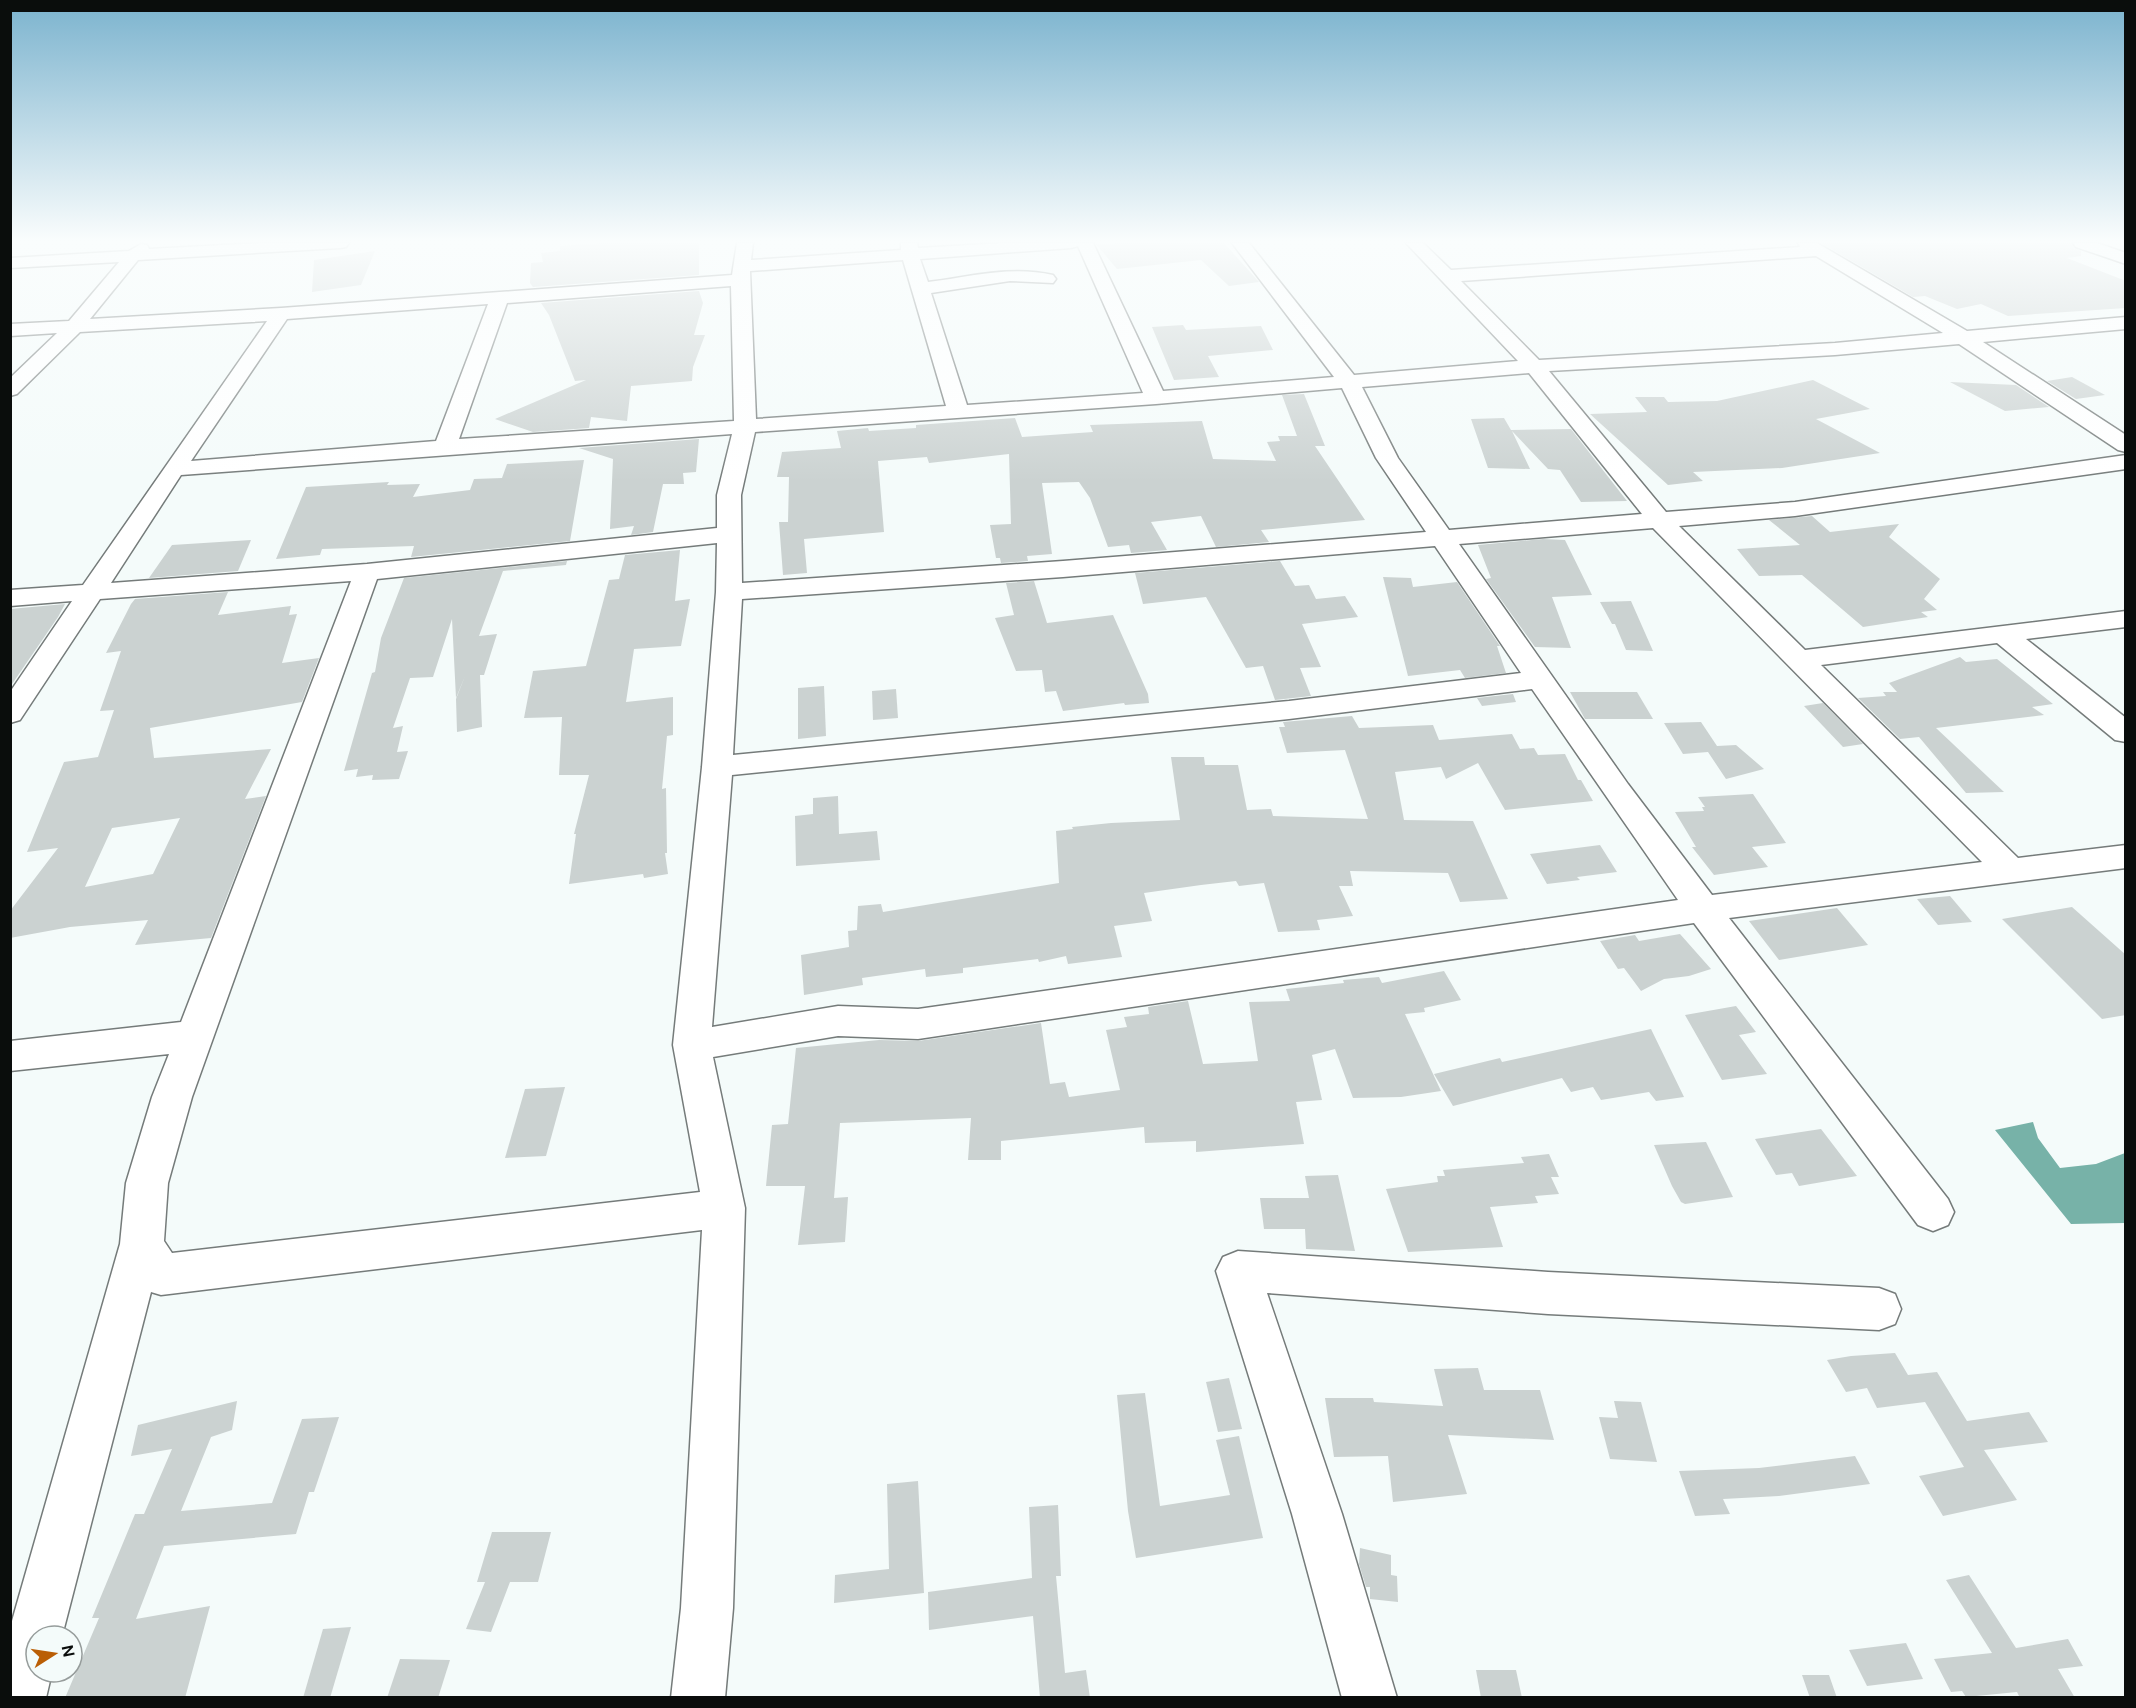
<svg xmlns="http://www.w3.org/2000/svg" width="2136" height="1708" font-family="'DM Sans',sans-serif">
<style>
.water{fill:#77b2a8}
.building{fill:#cbd2d1;fill-rule:evenodd}
.lines{fill:none;stroke-linecap:round;stroke-linejoin:round}
.minor-casing{stroke:#757b7a;stroke-width:3}
.minor{fill:#fff;fill-rule:evenodd}
</style>
<rect width="100%" height="100%" fill="#f4fbfa"/>
<polygon class="water" points="2033,1122 2038,1138 2060,1168 2096,1164 2125,1153 2125,1223 2071,1224 1995,1130"/>
<g class="building">
<polygon points="600,243 699,243 699,275 533,287 530,283 531,263 543,262 541,253 560,251 560,246"/>
<polygon points="1118,243 1224,243 1259,282 1229,286 1201,260 1117,269 1096,244"/>
<polygon points="1821,243 2071,243 2074,248 2081,251 2081,256 2067,258 2126,281 2126,308 2008,316 1981,304 1957,309 1925,296 1913,297"/>
<polygon points="375,251 361,285 312,292 314,260"/>
<polygon points="699,291 703,303 694,335 705,335 693,367 692,381 631,386 627,421 591,417 589,428 533,432 495,419 586,380 575,381 549,315 541,303"/>
<polygon points="1183,325 1186,330 1261,326 1273,350 1208,356 1219,377 1174,380 1152,327"/>
<polygon points="2072,377 2105,395 2076,399 2047,381"/>
<polygon points="1813,380 1870,409 1816,419 1880,453 1782,468 1693,472 1703,481 1668,485 1590,414 1647,412 1635,397 1664,397 1668,402 1717,401"/>
<polygon points="1950,382 2016,385 2049,407 2005,411"/>
<polygon points="1304,394 1325,446 1315,446 1365,520 1261,530 1269,542 1216,547 1201,516 1151,522 1167,550 1131,553 1129,545 1108,547 1090,498 1079,482 1042,483 1052,554 1027,556 1028,561 1001,563 1000,558 996,558 990,525 1011,524 1009,454 929,463 927,457 878,461 884,532 804,539 807,573 783,575 779,522 788,522 789,477 777,477 782,452 841,448 837,431 868,428 869,431 916,428 916,425 1015,418 1022,437 1093,432 1090,425 1202,421 1213,459 1276,461 1267,442 1280,441 1278,436 1297,436 1282,395"/>
<polygon points="1504,418 1511,430 1571,429 1627,501 1581,502 1560,470 1548,469 1512,431 1530,469 1488,468 1471,419"/>
<polygon points="699,439 696,472 683,473 684,484 663,484 653,532 631,535 634,526 610,529 613,459 579,448"/>
<polygon points="584,460 570,541 411,557 414,546 322,549 320,555 276,559 306,487 389,482 387,485 420,484 413,497 470,490 474,479 502,478 507,464"/>
<polygon points="1812,516 1830,532 1899,524 1889,537 1940,579 1924,599 1937,610 1921,612 1928,617 1863,627 1802,575 1759,576 1737,549 1800,545 1769,520"/>
<polygon points="1543,539 1565,540 1592,595 1552,597 1571,648 1535,647 1486,579 1491,578 1478,545"/>
<polygon points="251,540 238,571 149,578 172,545"/>
<polygon points="680,550 675,601 690,599 681,646 634,649 626,702 673,697 673,735 667,736 662,789 666,788 667,853 665,853 668,874 644,878 643,874 569,884 576,834 574,834 589,775 559,775 562,717 524,718 533,671 586,666 609,580 619,579 625,555"/>
<polygon points="567,561 566,565 503,571 479,636 497,634 484,675 480,675 482,727 457,732 456,699 465,676 456,698 452,619 433,677 410,678 393,728 403,726 397,752 408,751 399,779 372,780 373,775 356,777 358,769 344,771 372,673 375,672 381,638 404,578"/>
<polygon points="1280,561 1295,586 1309,585 1316,599 1345,596 1358,617 1302,624 1321,667 1300,668 1311,696 1275,700 1263,666 1246,668 1206,597 1143,604 1135,573"/>
<polygon points="1383,577 1411,578 1413,587 1457,582 1500,646 1497,646 1506,673 1465,678 1460,670 1408,676"/>
<polygon points="1034,581 1047,623 1113,615 1148,694 1149,703 1125,705 1124,703 1063,711 1056,691 1045,692 1042,670 1016,671 995,618 1014,615 1006,583"/>
<path d="M228,592L218,615L291,606L289,615L297,614L282,663L319,658L302,702L150,728L154,758L271,749L245,799L266,796L211,938L135,945L148,920L70,927L10,938V911L58,848L27,852L64,762L98,757L114,710L100,711L121,651L106,653L131,604L135,599ZM180,818L153,874L85,887L112,828Z"/>
<polygon points="1631,601 1653,651 1626,650 1615,624 1612,624 1600,602"/>
<polygon points="65,604 58,617 10,687 10,609"/>
<polygon points="1960,657 1966,662 1997,659 2053,704 2032,707 2044,715 1936,728 2004,792 1966,793 1919,737 1900,739 1858,698 1886,696 1883,692 1897,692 1889,683"/>
<polygon points="824,686 826,736 798,739 798,688"/>
<polygon points="896,689 898,718 873,720 872,691"/>
<polygon points="1570,692 1637,692 1653,719 1585,719"/>
<polygon points="1513,694 1516,702 1482,706 1477,698"/>
<polygon points="1823,703 1863,744 1843,747 1804,706"/>
<polygon points="1352,716 1359,728 1433,725 1439,740 1512,734 1520,749 1534,748 1538,755 1565,754 1578,780 1581,780 1593,801 1505,810 1478,763 1446,779 1441,767 1395,772 1404,820 1473,821 1508,899 1460,902 1448,873 1350,871 1353,886 1339,886 1353,916 1317,920 1320,930 1278,932 1264,883 1239,886 1236,881 1201,885 1144,893 1152,921 1114,926 1122,957 1068,964 1066,956 1039,962 1038,959 963,968 963,973 926,977 925,969 862,978 863,985 804,995 801,955 849,947 848,931 857,930 858,906 881,904 883,912 1059,883 1056,831 1073,829 1072,827 1111,823 1180,820 1171,757 1204,757 1205,765 1238,765 1247,810 1271,809 1273,816 1368,819 1345,750 1287,753 1279,727 1285,727 1283,722"/>
<polygon points="1701,722 1717,746 1736,745 1764,769 1726,779 1708,752 1683,754 1664,723"/>
<polygon points="1753,794 1786,843 1752,847 1768,867 1714,875 1692,847 1696,847 1675,812 1704,811 1702,807 1705,807 1698,797"/>
<polygon points="838,796 839,834 877,831 880,860 796,866 795,816 813,814 813,798"/>
<polygon points="1600,845 1617,872 1577,877 1580,880 1547,884 1530,854"/>
<polygon points="1950,896 1972,922 1938,925 1917,899"/>
<polygon points="2072,907 2126,955 2126,1015 2102,1019 2002,919"/>
<polygon points="1837,908 1868,945 1779,960 1749,921"/>
<polygon points="1680,934 1711,969 1689,976 1664,979 1641,991 1624,968 1618,969 1600,941 1635,935 1639,941"/>
<polygon points="1444,971 1461,1000 1424,1008 1425,1012 1405,1014 1441,1091 1401,1097 1353,1098 1335,1049 1312,1055 1322,1100 1296,1102 1304,1144 1196,1152 1196,1141 1145,1143 1144,1127 1001,1141 1001,1160 968,1160 971,1118 840,1123 834,1198 848,1197 845,1242 798,1245 805,1186 766,1186 772,1125 788,1124 796,1048 879,1040 918,1041 1041,1023 1050,1084 1065,1082 1069,1097 1120,1090 1106,1030 1127,1027 1124,1017 1149,1014 1148,1007 1188,1001 1203,1064 1258,1061 1249,1002 1290,1001 1286,989 1344,983 1343,980 1379,977 1382,983"/>
<polygon points="1736,1006 1756,1032 1739,1035 1767,1074 1722,1080 1685,1015"/>
<polygon points="1651,1029 1684,1097 1656,1101 1649,1092 1601,1100 1593,1087 1571,1092 1562,1078 1453,1106 1434,1074 1500,1058 1502,1062"/>
<polygon points="565,1087 546,1156 505,1158 525,1089"/>
<polygon points="1821,1129 1857,1176 1799,1186 1792,1173 1776,1175 1755,1139"/>
<polygon points="1706,1142 1733,1197 1685,1204 1681,1202 1672,1186 1654,1145"/>
<polygon points="1549,1154 1559,1177 1551,1177 1559,1194 1535,1196 1538,1203 1490,1207 1503,1247 1408,1252 1386,1189 1438,1182 1437,1176 1445,1176 1443,1170 1524,1163 1521,1157"/>
<polygon points="1338,1175 1355,1251 1306,1249 1305,1229 1264,1229 1260,1198 1309,1198 1305,1176"/>
<polygon points="1895,1353 1908,1375 1937,1372 1967,1421 2029,1412 2048,1442 1984,1450 2017,1500 1943,1516 1919,1476 1964,1467 1925,1402 1877,1408 1867,1388 1846,1392 1827,1360 1851,1356"/>
<polygon points="1478,1368 1484,1390 1540,1390 1554,1440 1448,1435 1467,1494 1393,1502 1388,1456 1334,1457 1325,1398 1373,1398 1374,1402 1443,1406 1434,1369"/>
<polygon points="1229,1378 1242,1429 1218,1432 1206,1382"/>
<polygon points="1145,1393 1160,1506 1230,1495 1216,1440 1239,1436 1263,1538 1136,1558 1128,1511 1117,1395"/>
<polygon points="237,1401 232,1430 211,1437 181,1511 272,1503 302,1419 339,1417 314,1492 309,1492 296,1534 164,1546 136,1619 210,1606 185,1698 65,1698 99,1618 92,1618 135,1514 144,1514 172,1449 131,1456 138,1425"/>
<polygon points="1614,1401 1641,1402 1657,1462 1610,1459 1599,1417 1618,1418"/>
<polygon points="1855,1456 1870,1484 1779,1496 1723,1499 1730,1514 1695,1516 1679,1471 1759,1468"/>
<polygon points="918,1481 924,1593 834,1603 835,1575 889,1569 887,1484"/>
<polygon points="1058,1505 1061,1576 1056,1576 1065,1673 1086,1670 1090,1698 1040,1698 1033,1616 929,1630 928,1592 1032,1578 1029,1507"/>
<polygon points="492,1532 551,1532 538,1582 510,1582 491,1632 466,1629 485,1582 477,1582"/>
<polygon points="1360,1548 1391,1555 1391,1575 1397,1576 1398,1602 1370,1599 1370,1587 1366,1587 1359,1564"/>
<polygon points="1969,1575 2016,1648 2068,1639 2083,1666 2058,1669 2075,1698 2020,1698 2017,1692 1966,1697 1962,1691 1951,1692 1934,1659 1992,1653 1946,1580"/>
<polygon points="351,1627 330,1698 303,1698 323,1629"/>
<polygon points="1906,1643 1923,1679 1867,1686 1849,1650"/>
<polygon points="400,1659 450,1660 438,1698 387,1698"/>
<polygon points="1476,1670 1516,1670 1522,1698 1481,1698"/>
<polygon points="1802,1675 1829,1675 1837,1698 1810,1698"/>
</g>
<g class="lines">
<defs>
<g id="minor">
<path d="M262,243H349L346,247L340,248L138,260L90,319L281,308L732,275L737,243H753L751,260L901,250V243H917L918,248L1004,243H1093L1163,391L1334,377L1232,243H1249L1354,375L1518,361L1406,243H1423L1451,270L1800,247L1798,243H1817L1967,331L2126,317V329L1983,342L2126,435V452L2118,450L1959,344L1835,355L1549,371L1666,512L1795,502L2126,455V469L1795,516L1679,526L1805,650L2126,611V627L2026,639L2126,718V742L2115,740L1997,643L1821,665L2018,858L2126,845V868L1729,918L1948,1199L1954,1212L1948,1225L1933,1231L1918,1225L1694,923L918,1039L838,1036L713,1057L745,1208L733,1608L725,1698H671L681,1608L702,1230L161,1295L151,1292L62,1636H36V1672H52L46,1698H10V1628L120,1244L126,1183L152,1097L169,1054L10,1071V1041L181,1022L351,581L100,599L20,720L10,723V692L72,601L10,606V590L83,585L267,321L80,332L17,394L10,396V378L57,333L10,336V324L69,321L119,262L10,268V258L129,251L141,244L147,245L149,249ZM1078,246L1143,393L967,405L931,293L1010,281L1053,283L1056,279L1053,275C1012,265 969,277 928,282L920,259L1071,248ZM1816,256L1943,333L1835,343L1539,360L1461,281ZM903,260L946,406L756,419L750,271ZM731,286L734,421L459,439L507,303ZM488,304L436,441L191,461L287,319ZM1529,373L1642,514L1449,530L1398,458L1362,387ZM1342,388L1376,458L1426,532L1063,561L742,583L741,495L755,432L1156,404ZM732,434L717,495V528L367,564L111,583L181,475ZM1653,528L1982,862L1712,895L1628,784L1459,544ZM717,543L716,592L702,767L673,1045L700,1192L172,1253L164,1241L168,1183L192,1097L377,579ZM1435,546L1521,673L1289,701L733,755L742,599L1063,577ZM1532,689L1678,900L918,1009L838,1006L712,1027L732,775L1289,719Z"/>
<polygon points="2073,243 2097,243 2126,253 2126,264 2076,247"/>
<polygon points="1238,1251 1548,1272 1879,1288 1895,1294 1901,1309 1895,1324 1879,1330 1548,1314 1267,1293 1342,1514 1397,1698 1342,1698 1292,1514 1216,1271 1223,1257"/>
</g>
</defs>
<use href="#minor" class="minor-casing"/>
<use href="#minor" class="minor"/>
</g>
<linearGradient id="sky" x2="0" y2="1"><stop stop-color="#7bb3ce"/><stop offset="0.5" stop-color="#fafdfd"/><stop offset="1" stop-color="#fafdfd" stop-opacity="0"/></linearGradient>
<rect width="2136" height="482" fill="url(#sky)"/>
<rect width="2136" height="1708" fill="none" stroke="#0a0d0c" stroke-width="24"/>
<g transform="translate(54 1654) rotate(78)"><circle r="28" fill="#f4fbfa" stroke="#969c9b" stroke-width="1.5"/>
<path d="M0-4.5L10 22L0 15L-10 22Z" fill="#ba5e05"/>
<text y="-9" font-size="16" font-weight="bold" text-anchor="middle" fill="#0a0d0c">N</text>
</g>
</svg>
